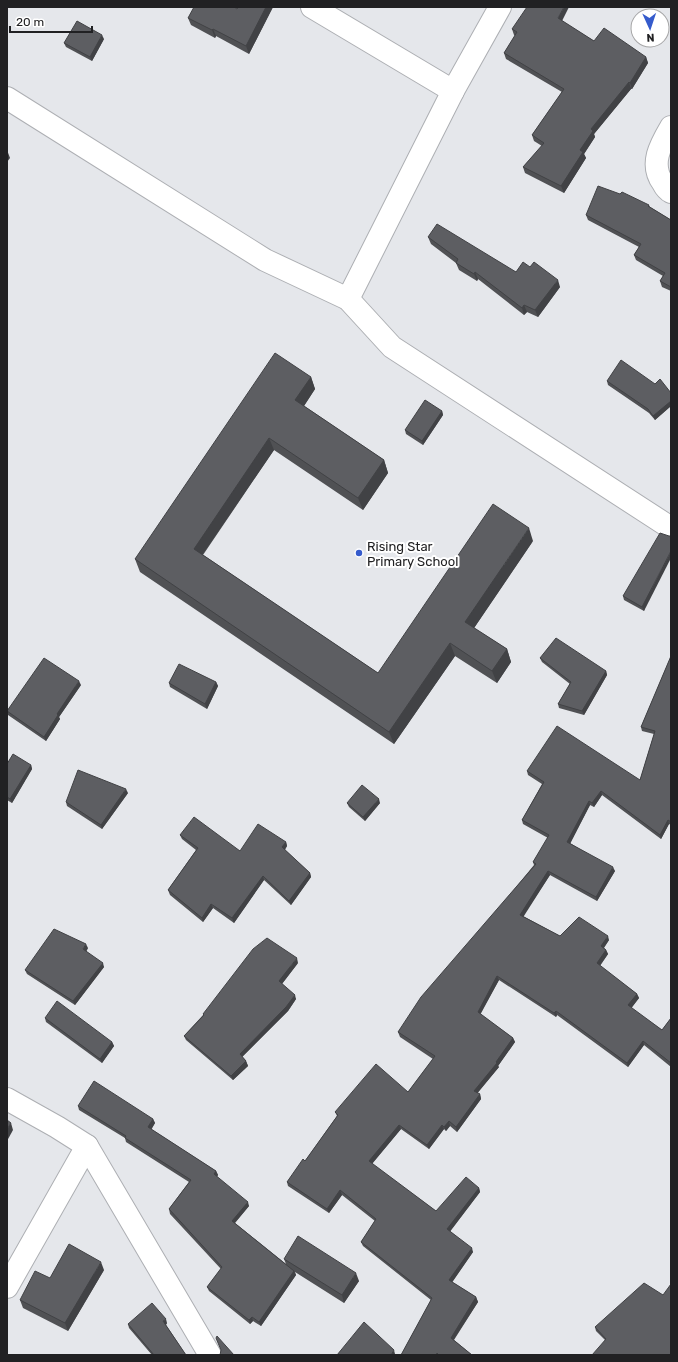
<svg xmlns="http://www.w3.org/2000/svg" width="678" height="1362" font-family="Rubik,sans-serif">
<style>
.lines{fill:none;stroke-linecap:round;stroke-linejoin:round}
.minor-casing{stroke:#adafb3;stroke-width:24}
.minor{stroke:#fff;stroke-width:22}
.wall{fill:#505154}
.shaded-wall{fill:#414245}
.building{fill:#5d5e62;stroke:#414245}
.poi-dot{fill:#355bcc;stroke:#fff;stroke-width:1.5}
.labels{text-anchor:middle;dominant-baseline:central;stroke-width:4;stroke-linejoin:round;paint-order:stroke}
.poi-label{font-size:13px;fill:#212123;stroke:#fff;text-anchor:start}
</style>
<rect width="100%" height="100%" fill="#e5e7eb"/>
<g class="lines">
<defs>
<g id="minor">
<polyline points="312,7 453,91"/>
<polyline points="7,98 265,260 348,299 392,347 671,528"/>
<path d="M671,127C661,144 649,164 663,183C665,187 667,190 671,192"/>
<polyline points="348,299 453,91 500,7"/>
<polyline points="7,1099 57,1127 87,1146 210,1355"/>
<polyline points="7,1287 87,1146"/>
</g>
</defs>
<use href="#minor" class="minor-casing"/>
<use href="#minor" class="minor"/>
</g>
<g class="wall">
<polygon points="238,7 273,7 249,54 216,36 215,38 191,25 188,18 237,9"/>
<polygon points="562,21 594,41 646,57 648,63 632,89 631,89 594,134 595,137 584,154 586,158 564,193 525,173 523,167 542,146 534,141 532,135 562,92 506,59 504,53 515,36 514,35 512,29"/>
<polygon points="104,39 92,61 66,47 64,43"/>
<polygon points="649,205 650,207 671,220 671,291 662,287 660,281 663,276 636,260 634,255 639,247 588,220 586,215"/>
<polygon points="428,237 516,272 530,267 560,287 538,317 527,312 524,315 478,279 477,281 459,270 456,263 431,244"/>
<polygon points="311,377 315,389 304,406 384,460 388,473 363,510 274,450 203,555 378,673 533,541 474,628 507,649 511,662 497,683 455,656 394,744 140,572 135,559"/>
<polygon points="607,381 655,384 671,393 671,406 655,420 649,413 608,385"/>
<polygon points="442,411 443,415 423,445 406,434 405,430"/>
<polygon points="669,536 644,611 624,600 623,596"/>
<polygon points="671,656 671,825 669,824 661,839 602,795 594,807 590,805 570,843 615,871 597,901 550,875 523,916 560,936 609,940 604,948 606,950 608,954 600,966 637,994 639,998 631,1008 662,1030 671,1018 671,1067 644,1045 628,1067 557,1015 556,1017 499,980 480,1014 513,1038 515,1042 498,1066 499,1067 477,1093 480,1094 481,1099 457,1132 450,1126 446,1131 444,1129 429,1149 401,1129 372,1164 436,1211 479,1188 480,1192 450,1231 473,1252 452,1282 476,1297 478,1302 454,1340 472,1355 401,1355 431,1300 363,1246 361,1242 375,1221 342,1195 329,1213 288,1186 287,1182 305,1161 337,1116 335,1112 408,1092 433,1059 400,1037 398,1032 534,865 533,862 548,838 523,824 522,820 542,784 528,775 527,771 640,780 654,734 642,731 641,727"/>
<polygon points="540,658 606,671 607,675 584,715 559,708 558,704 570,684 542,662"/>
<polygon points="216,682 218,686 207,709 170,687 169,683"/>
<polygon points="81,685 59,717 60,719 46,741 8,715 7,710"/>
<polygon points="7,764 31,765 32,769 12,803 7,800"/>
<polygon points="128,793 102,829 67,806 66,802"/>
<polygon points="347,803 380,803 365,821 349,807"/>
<polygon points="180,835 240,851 286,842 287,846 285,850 310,873 311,877 291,905 264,880 234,923 213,908 203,922 170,895 168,890 196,850 182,839"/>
<polygon points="88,948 86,951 104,967 75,1005 27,974 25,970"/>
<polygon points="298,963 282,984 296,999 288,1011 242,1057 246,1061 248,1066 233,1080 186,1040 184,1036 203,1015 203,1014"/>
<polygon points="45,1018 112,1042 114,1046 102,1063 46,1022"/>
<polygon points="78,1106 153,1119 155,1123 151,1129 216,1171 218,1175 217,1177 249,1206 235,1223 286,1264 284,1259 359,1281 344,1303 295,1272 296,1275 261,1326 253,1321 250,1324 209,1291 207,1287 221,1269 170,1214 169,1209 189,1182 126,1142 125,1138 79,1110"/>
<polygon points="104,1270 68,1331 23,1308 20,1300"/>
<polygon points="663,1295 671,1355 605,1340 596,1331 595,1327"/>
<polygon points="167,1323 166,1325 186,1355 152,1355 129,1328 128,1324"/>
</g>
<g class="shaded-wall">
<polygon points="266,7 273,7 249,54 246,46"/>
<polygon points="564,7 569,7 560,25 558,18"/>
<polygon points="213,29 216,36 215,38 212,30"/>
<polygon points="102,35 104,39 92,61 90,57"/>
<polygon points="646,57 648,63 632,89 630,83"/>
<polygon points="629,82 631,89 594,134 595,137 584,154 586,158 564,193 561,186 591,129"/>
<polygon points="7,150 10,158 7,162"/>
<polygon points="475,272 478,279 477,281 474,274"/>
<polygon points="558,280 560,287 538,317 535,310"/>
<polygon points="524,305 527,312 524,315 522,308"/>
<polygon points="311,377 315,389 300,412 295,400"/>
<polygon points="671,401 671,406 655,420 653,416"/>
<polygon points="442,411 443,415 423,445 422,441"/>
<polygon points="269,438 274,450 198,561 194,549"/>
<polygon points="384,460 388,473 363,510 358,498"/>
<polygon points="529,528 533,541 470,634 465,622"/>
<polygon points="671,551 671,558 644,611 642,607"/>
<polygon points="450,643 455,656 394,744 389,732"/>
<polygon points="507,649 511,662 497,683 492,671"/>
<polygon points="606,671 607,675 584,715 582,711"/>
<polygon points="79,681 81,685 59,717 60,719 46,741 44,737 57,714"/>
<polygon points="216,682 218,686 207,709 205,704"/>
<polygon points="31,765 32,769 12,803 10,799"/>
<polygon points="126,789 128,793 102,829 101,825"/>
<polygon points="601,791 602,795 594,807 592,803"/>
<polygon points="379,799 380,803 365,821 363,817"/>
<polygon points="589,801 590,805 569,846 567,842"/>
<polygon points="668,820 669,824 661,839 660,835"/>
<polygon points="286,842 287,846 283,851 282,847"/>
<polygon points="613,867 615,871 597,901 596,897"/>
<polygon points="548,871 550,875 522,919 520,915"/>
<polygon points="310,873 311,877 291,905 289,901"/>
<polygon points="263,876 264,880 234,923 232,918"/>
<polygon points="211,904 213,908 203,922 202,918"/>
<polygon points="608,936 609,940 602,950 601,946"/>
<polygon points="86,944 88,948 85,954 83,949"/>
<polygon points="606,950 608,954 598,968 597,963"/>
<polygon points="297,958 298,963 281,985 279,981"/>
<polygon points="103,963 104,967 75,1005 73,1001"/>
<polygon points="497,976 499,980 479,1017 478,1012"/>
<polygon points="637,994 639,998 630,1010 628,1005"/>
<polygon points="295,995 296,999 288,1011 241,1058 240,1054"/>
<polygon points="556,1011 557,1015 556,1017 554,1013"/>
<polygon points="513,1038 515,1042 498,1066 499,1067 476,1095 474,1091"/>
<polygon points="643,1041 644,1045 628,1067 627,1063"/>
<polygon points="112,1042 114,1046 102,1063 100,1059"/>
<polygon points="246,1061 248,1066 233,1080 231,1076"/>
<polygon points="480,1094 481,1099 457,1132 456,1127"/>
<polygon points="153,1119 155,1123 150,1132 148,1127"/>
<polygon points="449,1121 450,1126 446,1131 444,1127"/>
<polygon points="11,1123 13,1130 7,1141 7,1129"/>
<polygon points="399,1125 401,1129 370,1166 369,1161"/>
<polygon points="442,1125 444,1129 429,1149 427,1145"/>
<polygon points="216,1171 218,1175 215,1178 214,1174"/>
<polygon points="479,1188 480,1192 449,1233 447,1229"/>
<polygon points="340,1190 342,1195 329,1213 327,1209"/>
<polygon points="248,1202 249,1206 233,1225 232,1221"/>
<polygon points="472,1248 473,1252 451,1284 449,1280"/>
<polygon points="101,1262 104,1270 68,1331 65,1323"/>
<polygon points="294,1271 296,1275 261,1326 259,1322"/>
<polygon points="356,1273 359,1281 344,1303 342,1295"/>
<polygon points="476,1297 478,1302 452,1342 451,1338"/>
<polygon points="252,1317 253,1321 250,1324 249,1320"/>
<polygon points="166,1319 167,1323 165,1326 163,1321"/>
<polygon points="394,1350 395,1354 395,1355 391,1355"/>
</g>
<g class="building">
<polygon points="194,7 234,7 237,9 238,7 266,7 246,46 213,29 212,30 188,18"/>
<polygon points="527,7 564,7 558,18 594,41 604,28 646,57 630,83 629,82 591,129 593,131 580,150 583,152 561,186 523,167 544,143 532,135 564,89 504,53 517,32 512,29"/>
<polygon points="77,21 102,35 90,57 64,43"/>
<polygon points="598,186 620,194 622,192 649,205 648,206 671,220 671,287 660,281 665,273 634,255 641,244 586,215"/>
<polygon points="437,224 516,272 523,262 530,267 534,262 558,280 535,310 524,305 522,308 475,272 474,274 456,263 458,259 428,237"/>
<polygon points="275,353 311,377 295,400 384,460 358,498 269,438 194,549 378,673 493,504 529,528 465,622 507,649 492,671 450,643 389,732 135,559"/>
<polygon points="621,360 655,384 660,379 671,393 671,401 653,416 648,409 607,381"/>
<polygon points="425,400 442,411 422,441 405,430"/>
<polygon points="660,533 669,536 671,536 671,551 642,607 623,596"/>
<polygon points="556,638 606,671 582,711 558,704 571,682 540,658"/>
<polygon points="671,656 671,822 668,820 660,835 601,791 592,803 589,801 567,842 613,867 596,897 548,871 520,915 560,936 579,917 608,936 601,946 606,950 597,963 637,994 628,1005 662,1030 671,1018 671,1063 643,1041 627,1063 556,1011 554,1013 497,976 478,1012 513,1038 496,1062 497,1063 474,1091 480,1094 456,1127 449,1121 444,1127 442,1125 427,1145 399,1125 369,1161 436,1211 466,1177 479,1188 447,1229 472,1248 449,1280 476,1297 451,1338 472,1355 439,1355 437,1353 436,1355 401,1355 432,1298 361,1242 376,1219 340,1190 327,1209 287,1182 303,1159 305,1161 338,1115 335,1112 376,1064 408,1092 435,1056 398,1032 421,997 536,864 533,862 549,835 522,820 544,782 527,771 557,726 640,780 655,731 641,727"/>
<polygon points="44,658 79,681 57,714 58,715 44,737 7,711"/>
<polygon points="179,664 216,682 205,704 169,683"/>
<polygon points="13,754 31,765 10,799 7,797 7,764"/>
<polygon points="78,770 126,789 101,825 66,802"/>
<polygon points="362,785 379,799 363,817 347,803"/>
<polygon points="194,817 240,851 258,824 286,842 282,847 310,873 289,901 263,876 232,918 211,904 202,918 168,890 198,848 180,835"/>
<polygon points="54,929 86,944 83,949 103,963 73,1001 25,970"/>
<polygon points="267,938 297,958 279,981 295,995 286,1007 240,1054 246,1061 231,1076 184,1036 204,1015 203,1014 253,949"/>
<polygon points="57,1001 112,1042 100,1059 45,1018"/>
<polygon points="94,1081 153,1119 148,1127 216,1171 214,1174 248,1202 232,1221 294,1271 259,1322 252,1317 249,1320 207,1287 222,1267 169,1209 191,1180 125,1138 126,1136 78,1106"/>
<polygon points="7,1120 11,1123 7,1129"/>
<polygon points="298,1236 356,1273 342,1295 284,1259"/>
<polygon points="69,1244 101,1262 65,1323 20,1300 35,1271 50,1278"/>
<polygon points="644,1283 663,1295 671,1284 671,1355 592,1355 606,1339 595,1327"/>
<polygon points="152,1303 166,1319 163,1321 186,1355 154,1355 128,1324"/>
<polygon points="364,1322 394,1350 391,1355 337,1355"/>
<polygon points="217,1336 234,1355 220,1355 221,1350 216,1338"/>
</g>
<circle class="poi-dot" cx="359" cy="553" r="4"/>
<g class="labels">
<g class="poi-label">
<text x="367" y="546">Rising Star<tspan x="367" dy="15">Primary School</tspan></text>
</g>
</g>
<rect width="678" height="1362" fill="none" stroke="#212123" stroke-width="16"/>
<g transform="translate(650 28) rotate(177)"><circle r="19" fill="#ffffff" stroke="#a6a6a7"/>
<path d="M0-3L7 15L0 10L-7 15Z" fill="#355bcc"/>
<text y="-6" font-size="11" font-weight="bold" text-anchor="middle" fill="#212123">N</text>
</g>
<path d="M10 26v6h82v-6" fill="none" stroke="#212123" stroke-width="2"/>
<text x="16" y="26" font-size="12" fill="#212123" stroke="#ffffff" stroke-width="3" paint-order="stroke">20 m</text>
</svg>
